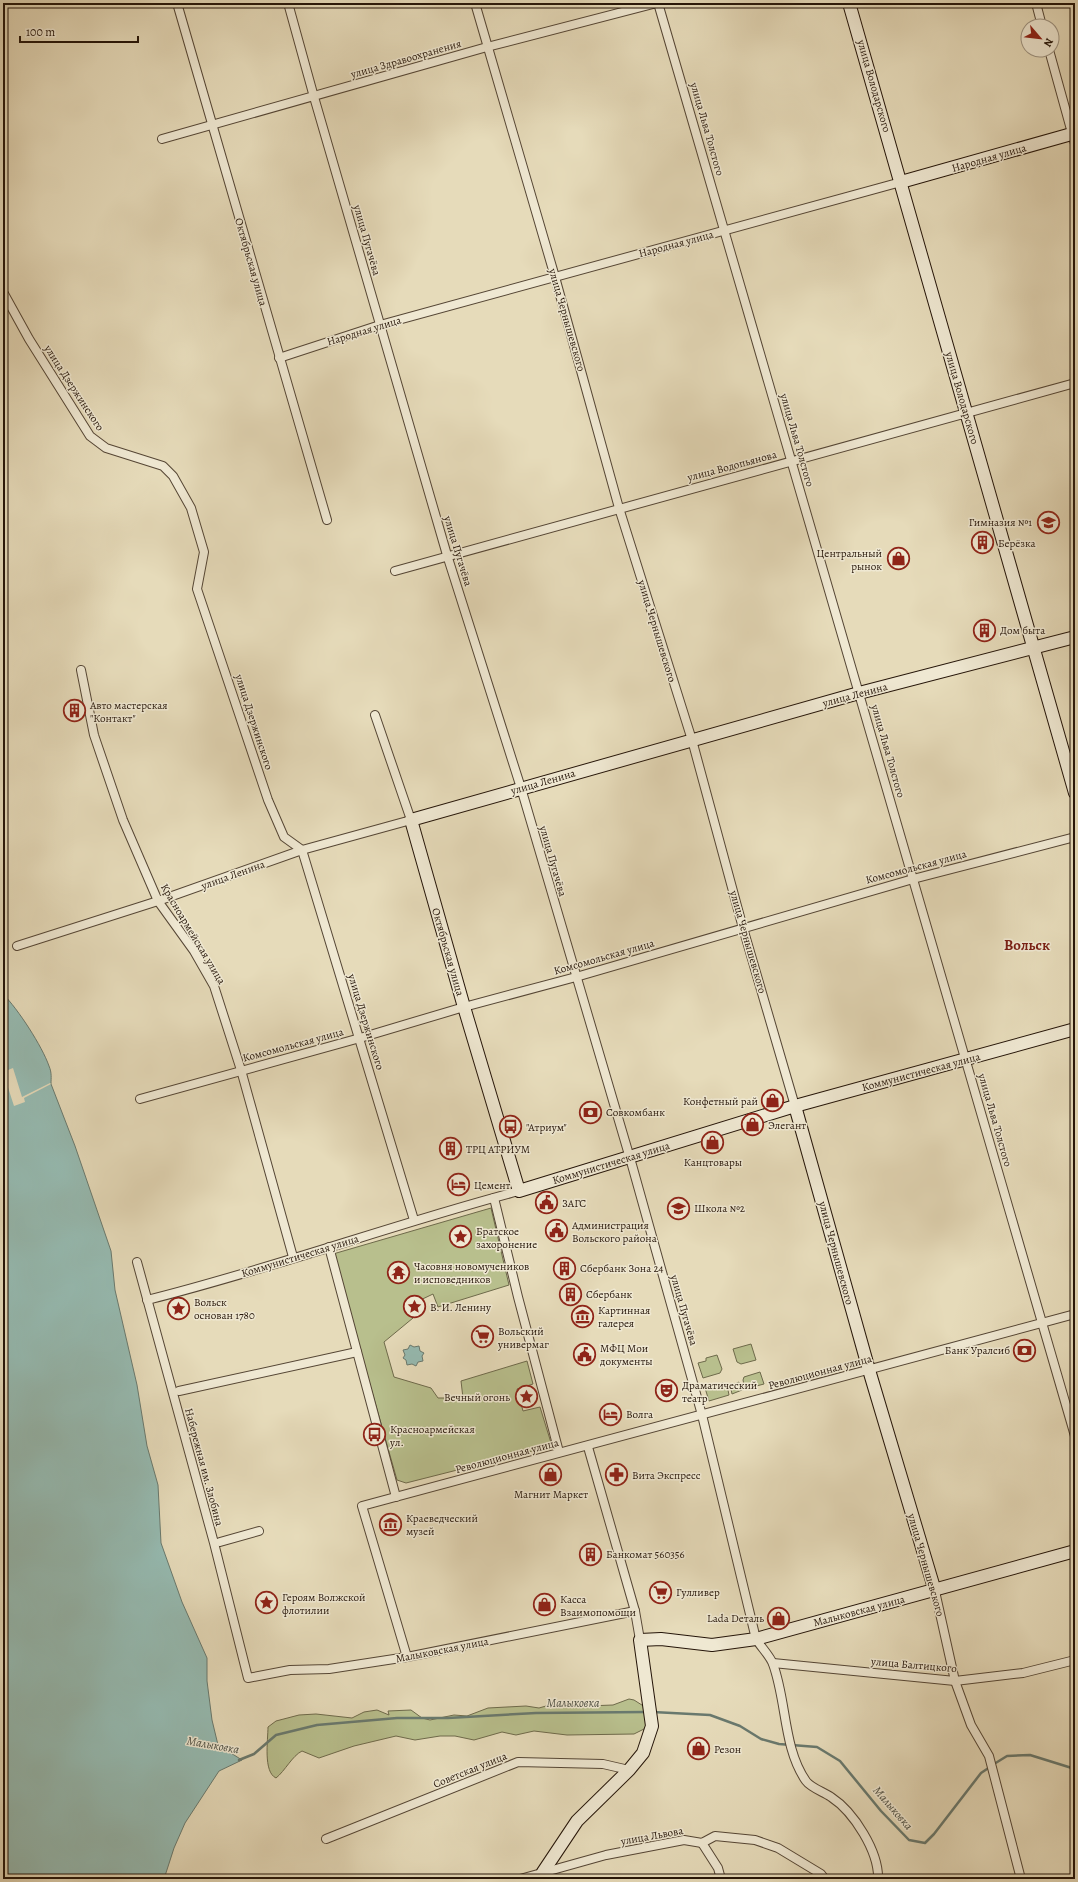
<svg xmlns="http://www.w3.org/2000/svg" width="1078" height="1882" font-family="Alegreya,serif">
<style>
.green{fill:#b8bf8d;stroke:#6e6a4b}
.water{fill:#96bbb2;stroke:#69796e}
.pier{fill:#e6dbba}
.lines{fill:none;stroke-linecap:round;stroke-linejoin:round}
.stream{stroke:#69796e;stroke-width:2.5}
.street-casing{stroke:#554635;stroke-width:10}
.secondary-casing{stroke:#251509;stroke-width:14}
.street{stroke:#efe8d2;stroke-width:8}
.secondary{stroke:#efe8d2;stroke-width:12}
.labels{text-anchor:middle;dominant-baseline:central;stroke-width:3;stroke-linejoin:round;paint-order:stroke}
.street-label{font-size:11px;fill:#251509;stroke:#efe8d2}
.poi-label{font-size:11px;fill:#251509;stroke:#efe8d2;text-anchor:start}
.water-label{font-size:12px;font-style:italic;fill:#4d4f44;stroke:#efe8d2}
.district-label{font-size:15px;font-weight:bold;fill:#7a1f14;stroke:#efe8d2}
</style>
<rect width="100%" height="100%" fill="#e6dbba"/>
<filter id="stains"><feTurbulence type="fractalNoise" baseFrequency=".005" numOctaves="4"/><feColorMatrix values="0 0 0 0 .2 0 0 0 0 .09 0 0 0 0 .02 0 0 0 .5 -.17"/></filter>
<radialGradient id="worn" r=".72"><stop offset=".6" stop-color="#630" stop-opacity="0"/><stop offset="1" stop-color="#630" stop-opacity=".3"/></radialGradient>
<g class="green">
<polygon points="491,1208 509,1285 438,1307 433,1294 410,1305 413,1318 384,1342 394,1377 431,1388 438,1398 463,1398 461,1381 527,1361 533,1384 517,1389 523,1411 540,1407 552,1446 406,1483 397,1480 333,1254"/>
<polygon points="751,1344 756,1360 741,1364 737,1362 733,1349"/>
<polygon points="717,1355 722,1369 720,1373 703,1378 698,1363 706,1361 706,1358"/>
<polygon points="760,1372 764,1384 745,1389 743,1380 744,1377"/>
<polygon points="739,1382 742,1390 732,1394 730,1384 735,1384"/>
<polygon points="723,1383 727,1385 729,1395 709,1401 705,1388"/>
<path d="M629,1699L634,1700L645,1707L647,1725L644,1729L634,1734L567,1735L534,1731L516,1735L502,1732L474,1740L455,1736H440L415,1740L396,1736L354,1746L319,1758L302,1751C292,1756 285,1771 276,1778C263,1772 268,1740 268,1727L276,1721L299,1715L316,1714L352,1718L364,1712L377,1710L389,1715L388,1711L411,1710L422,1718L430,1720L454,1715L467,1716L488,1708L526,1706L539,1708L560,1702L587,1706L613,1705Z"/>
</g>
<g class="water">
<path d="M3,994C18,1009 42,1046 49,1066C52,1073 51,1078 51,1084L75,1146L111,1251L115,1290L137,1385L147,1446L158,1485L161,1543L182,1602L207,1658V1681L212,1720L218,1745L242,1760L219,1771L185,1823L174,1848L164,1879H3Z"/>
<polygon points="410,1345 414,1347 419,1346 420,1351 424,1353 422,1356 423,1361 418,1362 416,1366 412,1364 407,1365 406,1360 403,1358 405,1355 403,1350 408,1349"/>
</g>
<polygon class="pier" points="13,1068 22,1097 50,1083 51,1084 24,1098 25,1102 14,1106 3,1072"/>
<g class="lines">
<g class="stream">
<polyline points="653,1712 710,1715 740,1726 761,1739 779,1744 817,1747 840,1761 881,1811 909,1840 925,1843 934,1834 981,1773 990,1767"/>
<polyline points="239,1760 254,1754 276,1735 317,1725 397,1718 448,1718 536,1713 646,1712"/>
<polyline points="994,1764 1007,1756 1030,1755 1075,1769"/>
</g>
<defs>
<g id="street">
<polyline points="177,3 327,520"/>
<path d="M288,3L314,97L447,555L521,788L632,1165L702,1415L756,1639C761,1647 770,1656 773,1664C787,1702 783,1748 806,1781C811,1788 824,1792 831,1797C854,1812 879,1852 878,1879"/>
<polyline points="475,3 555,277 619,508 692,740 743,928 795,1106"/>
<polyline points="658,3 1075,1436"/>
<polyline points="1036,3 1042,26"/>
<polyline points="1049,50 1075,144"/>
<polyline points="162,139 487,47 657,3"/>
<polyline points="3,292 29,339 90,436 106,448 163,466 173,476 191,508 204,552 197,589 268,800 284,837 302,850 414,1220"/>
<polyline points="279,358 380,325 901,182"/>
<polyline points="395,571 1075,383"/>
<polyline points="81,670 94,735 123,820 158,901 194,951 214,986 241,1070 293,1257"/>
<polyline points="17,946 158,901 302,850 411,820 375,715"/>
<polyline points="140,1099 360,1038 464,1007 576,977 913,879 1075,837"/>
<polyline points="494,1198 518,1297 559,1452"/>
<polyline points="329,1247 396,1497"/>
<polyline points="137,1262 214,1543 248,1678 290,1670 329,1669 407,1657 635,1611"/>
<path d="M147,1300C272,1269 394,1224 519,1191"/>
<polyline points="179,1391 357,1352"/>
<polyline points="588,1447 635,1611 640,1640"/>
<polyline points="220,1542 259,1531"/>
<polyline points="935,1591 955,1681 971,1725 989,1756 1021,1879"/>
<polyline points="407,1657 362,1506 1075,1314"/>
<polyline points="773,1663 955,1681 1023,1673 1075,1660"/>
<polyline points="326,1839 518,1762 603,1764 629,1770"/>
<polyline points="702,1843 718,1868 721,1879"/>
<polyline points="520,1879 606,1855 684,1840 702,1843 715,1836 755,1840 778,1848 821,1874 825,1879"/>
</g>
<g id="secondary">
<polyline points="849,3 1075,793"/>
<polyline points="901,182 1075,133"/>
<polyline points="1075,637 859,693 411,820 464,1007 519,1191 795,1106 1075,1029"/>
<polyline points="795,1106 869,1370 935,1591"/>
<polyline points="540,1879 543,1872 577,1821 629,1770 643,1753 652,1726 640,1640 661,1639 712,1645 756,1639 1075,1551"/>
</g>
</defs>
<use href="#street" class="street-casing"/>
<use href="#secondary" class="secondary-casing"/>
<use href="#street" class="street"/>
<use href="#secondary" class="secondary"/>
</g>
<defs>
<symbol id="school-ring" viewBox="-11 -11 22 22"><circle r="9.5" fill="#efe8d2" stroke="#8f2418" stroke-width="1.5"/><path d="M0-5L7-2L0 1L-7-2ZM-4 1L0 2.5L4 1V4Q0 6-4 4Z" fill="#8f2418"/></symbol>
<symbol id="building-ring" viewBox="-11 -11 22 22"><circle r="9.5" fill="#efe8d2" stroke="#8f2418" stroke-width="1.5"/><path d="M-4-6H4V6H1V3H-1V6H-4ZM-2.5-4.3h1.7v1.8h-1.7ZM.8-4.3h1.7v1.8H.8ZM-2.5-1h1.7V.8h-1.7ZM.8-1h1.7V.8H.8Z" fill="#8f2418"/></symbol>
<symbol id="shop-ring" viewBox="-11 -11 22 22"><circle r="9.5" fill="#efe8d2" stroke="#8f2418" stroke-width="1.5"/><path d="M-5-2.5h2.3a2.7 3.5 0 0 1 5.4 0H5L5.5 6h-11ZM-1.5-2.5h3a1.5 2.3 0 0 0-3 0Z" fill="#8f2418"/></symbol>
<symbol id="bank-ring" viewBox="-11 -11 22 22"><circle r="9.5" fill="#efe8d2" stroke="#8f2418" stroke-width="1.5"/><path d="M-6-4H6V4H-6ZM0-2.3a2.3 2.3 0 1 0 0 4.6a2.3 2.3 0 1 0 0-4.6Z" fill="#8f2418"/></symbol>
<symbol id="bus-ring" viewBox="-11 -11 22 22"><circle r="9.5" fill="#efe8d2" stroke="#8f2418" stroke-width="1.5"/><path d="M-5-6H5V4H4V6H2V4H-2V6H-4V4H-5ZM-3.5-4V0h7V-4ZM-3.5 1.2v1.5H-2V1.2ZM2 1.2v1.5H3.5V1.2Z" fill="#8f2418"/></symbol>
<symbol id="hotel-ring" viewBox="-11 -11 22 22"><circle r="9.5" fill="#efe8d2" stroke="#8f2418" stroke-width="1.5"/><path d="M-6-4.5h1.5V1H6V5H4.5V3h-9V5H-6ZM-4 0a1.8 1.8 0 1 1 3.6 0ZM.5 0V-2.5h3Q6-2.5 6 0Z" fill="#8f2418"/></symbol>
<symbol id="civic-ring" viewBox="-11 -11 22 22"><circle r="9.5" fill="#efe8d2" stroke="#8f2418" stroke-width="1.5"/><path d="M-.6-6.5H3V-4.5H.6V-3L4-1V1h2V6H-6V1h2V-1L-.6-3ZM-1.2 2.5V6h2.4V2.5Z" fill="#8f2418"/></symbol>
<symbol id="sight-ring" viewBox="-11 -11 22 22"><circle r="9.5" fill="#efe8d2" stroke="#8f2418" stroke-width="1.5"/><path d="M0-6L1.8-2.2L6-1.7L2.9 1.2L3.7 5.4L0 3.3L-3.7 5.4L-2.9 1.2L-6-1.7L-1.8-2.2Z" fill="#8f2418"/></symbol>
<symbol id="temple-ring" viewBox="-11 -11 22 22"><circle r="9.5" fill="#efe8d2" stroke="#8f2418" stroke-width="1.5"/><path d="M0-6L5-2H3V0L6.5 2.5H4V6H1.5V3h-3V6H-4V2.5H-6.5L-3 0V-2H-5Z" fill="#8f2418"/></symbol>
<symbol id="museum-ring" viewBox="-11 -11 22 22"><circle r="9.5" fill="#efe8d2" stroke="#8f2418" stroke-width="1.5"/><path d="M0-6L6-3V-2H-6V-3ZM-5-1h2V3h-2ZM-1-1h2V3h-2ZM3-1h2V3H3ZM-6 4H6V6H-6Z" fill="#8f2418"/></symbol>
<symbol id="supermarket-ring" viewBox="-11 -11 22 22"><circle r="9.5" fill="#efe8d2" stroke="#8f2418" stroke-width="1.5"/><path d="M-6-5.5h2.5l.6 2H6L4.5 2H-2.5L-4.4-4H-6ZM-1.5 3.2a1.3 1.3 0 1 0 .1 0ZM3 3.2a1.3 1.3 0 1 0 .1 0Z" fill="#8f2418"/></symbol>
<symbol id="theatre-ring" viewBox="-11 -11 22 22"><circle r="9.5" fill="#efe8d2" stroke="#8f2418" stroke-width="1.5"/><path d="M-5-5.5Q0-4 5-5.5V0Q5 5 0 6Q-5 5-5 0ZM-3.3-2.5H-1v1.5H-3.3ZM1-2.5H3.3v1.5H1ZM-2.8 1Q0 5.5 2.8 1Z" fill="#8f2418"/></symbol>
<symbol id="pharmacy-ring" viewBox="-11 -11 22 22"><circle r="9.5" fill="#efe8d2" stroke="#8f2418" stroke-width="1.5"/><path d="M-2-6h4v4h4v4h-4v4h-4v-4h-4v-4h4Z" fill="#8f2418"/></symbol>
</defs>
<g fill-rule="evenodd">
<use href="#school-ring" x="1036" y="510" width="25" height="25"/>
<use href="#building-ring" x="970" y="530" width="25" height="25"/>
<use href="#shop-ring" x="886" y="546" width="25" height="25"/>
<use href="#building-ring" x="972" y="618" width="25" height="25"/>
<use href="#building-ring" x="62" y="698" width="25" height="25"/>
<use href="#shop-ring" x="760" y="1088" width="25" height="25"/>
<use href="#bank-ring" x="578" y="1100" width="25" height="25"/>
<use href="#shop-ring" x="740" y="1112" width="25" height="25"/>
<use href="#bus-ring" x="498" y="1114" width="25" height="25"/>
<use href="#shop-ring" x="700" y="1130" width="25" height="25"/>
<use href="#building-ring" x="438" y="1136" width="25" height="25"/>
<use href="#hotel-ring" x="446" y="1172" width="25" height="25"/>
<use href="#civic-ring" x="534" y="1190" width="25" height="25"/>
<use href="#school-ring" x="666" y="1196" width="25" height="25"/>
<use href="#civic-ring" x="544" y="1218" width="25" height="25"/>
<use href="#sight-ring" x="448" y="1224" width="25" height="25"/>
<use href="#building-ring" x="552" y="1256" width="25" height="25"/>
<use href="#temple-ring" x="386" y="1260" width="25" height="25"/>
<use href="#building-ring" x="558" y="1282" width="25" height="25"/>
<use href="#sight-ring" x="402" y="1294" width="25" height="25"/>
<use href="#sight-ring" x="166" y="1296" width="25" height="25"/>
<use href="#museum-ring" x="570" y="1304" width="25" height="25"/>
<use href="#supermarket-ring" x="470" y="1324" width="25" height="25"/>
<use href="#bank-ring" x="1012" y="1338" width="25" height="25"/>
<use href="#civic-ring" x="572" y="1342" width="25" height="25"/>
<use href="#theatre-ring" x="654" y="1378" width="25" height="25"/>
<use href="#sight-ring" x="514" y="1384" width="25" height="25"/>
<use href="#hotel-ring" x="598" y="1402" width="25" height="25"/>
<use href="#bus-ring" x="362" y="1422" width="25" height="25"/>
<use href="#shop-ring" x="538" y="1462" width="25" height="25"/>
<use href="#pharmacy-ring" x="604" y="1462" width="25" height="25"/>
<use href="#museum-ring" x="378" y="1512" width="25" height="25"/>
<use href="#building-ring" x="578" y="1542" width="25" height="25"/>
<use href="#supermarket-ring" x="648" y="1580" width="25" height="25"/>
<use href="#sight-ring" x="254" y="1590" width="25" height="25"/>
<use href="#shop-ring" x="532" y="1592" width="25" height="25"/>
<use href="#shop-ring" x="766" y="1606" width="25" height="25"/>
<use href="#shop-ring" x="686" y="1736" width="25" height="25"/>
</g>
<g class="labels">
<g class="street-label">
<text transform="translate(406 59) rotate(-16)">улица Здравоохранения</text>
<text transform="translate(874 86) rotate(74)">улица Володарского</text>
<text transform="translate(707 129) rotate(74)">улица Льва Толстого</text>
<text transform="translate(989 158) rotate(-16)">Народная улица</text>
<text transform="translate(367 240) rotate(74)">улица Пугачёва</text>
<text transform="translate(676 244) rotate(-15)">Народная улица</text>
<text transform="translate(251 262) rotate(74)">Октябрьская улица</text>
<text transform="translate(567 320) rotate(74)">улица Чернышевского</text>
<text transform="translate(364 331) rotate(-17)">Народная улица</text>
<text transform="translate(74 388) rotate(57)">улица Дзержинского</text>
<text transform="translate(962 398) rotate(74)">улица Володарского</text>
<text transform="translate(797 440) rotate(74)">улица Льва Толстого</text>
<text transform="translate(732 466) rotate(-15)">улица Водопьянова</text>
<text transform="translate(458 551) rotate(73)">улица Пугачёва</text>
<text transform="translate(657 631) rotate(73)">улица Чернышевского</text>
<text transform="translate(855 695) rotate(-15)">улица Ленина</text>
<text transform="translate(254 722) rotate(72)">улица Дзержинского</text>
<text transform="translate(888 751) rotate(74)">улица Льва Толстого</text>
<text transform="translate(543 782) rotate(-16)">улица Ленина</text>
<text transform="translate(553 861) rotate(74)">улица Пугачёва</text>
<text transform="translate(916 867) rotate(-15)">Комсомольская улица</text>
<text transform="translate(233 875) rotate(-20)">улица Ленина</text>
<text transform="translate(193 934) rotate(59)">Красноармейская улица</text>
<text transform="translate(748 942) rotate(74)">улица Чернышевского</text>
<text transform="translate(448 952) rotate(74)">Октябрьская улица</text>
<text transform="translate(604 957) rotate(-16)">Комсомольская улица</text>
<text transform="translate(366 1022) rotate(73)">улица Дзержинского</text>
<text transform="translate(293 1045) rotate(-15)">Комсомольская улица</text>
<text transform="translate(921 1072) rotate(-15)">Коммунистическая улица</text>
<text transform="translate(995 1120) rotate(74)">улица Льва Толстого</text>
<text transform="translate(611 1163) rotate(-17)">Коммунистическая улица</text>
<text transform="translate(836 1253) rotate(75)">улица Чернышевского</text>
<text transform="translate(300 1256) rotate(-17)">Коммунистическая улица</text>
<text transform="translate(684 1310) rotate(74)">улица Пугачёва</text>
<text transform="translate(820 1372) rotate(-15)">Революционная улица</text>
<text transform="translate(507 1456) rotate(-15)">Революционная улица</text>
<text transform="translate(204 1467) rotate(75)">Набережная им. Злобина</text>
<text transform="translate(926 1565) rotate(74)">улица Чернышевского</text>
<text transform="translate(859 1611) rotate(-15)">Малыковская улица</text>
<text transform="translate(442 1650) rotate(-11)">Малыковская улица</text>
<text transform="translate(914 1665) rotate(5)">улица Балтицкого</text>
<text transform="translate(470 1770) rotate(-22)">Советская улица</text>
<text transform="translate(652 1836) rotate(-10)">улица Львова</text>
</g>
<g class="poi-label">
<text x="1032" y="522" text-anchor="end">Гимназия №1</text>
<text x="998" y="543">Берёзка</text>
<text x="882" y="553" text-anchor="end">Центральный<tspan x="882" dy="13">рынок</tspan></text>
<text x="1000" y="630">Дом быта</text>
<text x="90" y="705">Авто мастерская<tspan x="90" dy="13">"Контакт"</tspan></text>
<text x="758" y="1101" text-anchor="end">Конфетный рай</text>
<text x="606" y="1112">Совкомбанк</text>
<text x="768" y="1125">Элегант</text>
<text x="526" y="1127">"Атриум"</text>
<text x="466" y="1149">ТРЦ АТРИУМ</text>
<text x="713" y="1162" text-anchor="middle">Канцтовары</text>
<text x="474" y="1185">Цемент</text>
<text x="562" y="1203">ЗАГС</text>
<text x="694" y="1208">Школа №2</text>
<text x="572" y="1225">Администрация<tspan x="572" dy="13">Вольского района</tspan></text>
<text x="476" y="1231">Братское<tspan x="476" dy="13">захоронение</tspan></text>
<text x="414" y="1266">Часовня новомучеников<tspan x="414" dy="13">и исповедников</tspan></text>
<text x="580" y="1268">Сбербанк Зона 24</text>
<text x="586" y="1294">Сбербанк</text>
<text x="194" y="1302">Вольск<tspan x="194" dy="13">основан 1780</tspan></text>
<text x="430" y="1307">В. И. Ленину</text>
<text x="598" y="1310">Картинная<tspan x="598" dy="13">галерея</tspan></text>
<text x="498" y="1331">Вольский<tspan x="498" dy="13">универмаг</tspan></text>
<text x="600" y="1348">МФЦ Мои<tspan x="600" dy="13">документы</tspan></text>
<text x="1010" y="1350" text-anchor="end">Банк Уралсиб</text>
<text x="682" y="1385">Драматический<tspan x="682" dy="13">театр</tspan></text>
<text x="510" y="1397" text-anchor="end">Вечный огонь</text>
<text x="626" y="1414">Волга</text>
<text x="390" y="1429">Красноармейская<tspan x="390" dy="13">ул.</tspan></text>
<text x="632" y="1475">Вита Экспресс</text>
<text x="551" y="1494" text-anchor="middle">Магнит Маркет</text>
<text x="406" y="1518">Краеведческий<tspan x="406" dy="13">музей</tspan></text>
<text x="606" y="1554">Банкомат 560356</text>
<text x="676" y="1592">Гулливер</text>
<text x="282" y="1597">Героям Волжской<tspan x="282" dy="13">флотилии</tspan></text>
<text x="560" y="1599">Касса<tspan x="560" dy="13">Взаимопомощи</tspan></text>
<text x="764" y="1618" text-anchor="end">Lada Dеталь</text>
<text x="714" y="1749">Резон</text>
</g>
<g class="water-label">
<text x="573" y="1703">Малыковка</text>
<text transform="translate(213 1745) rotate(10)">Малыковка</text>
<text transform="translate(893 1808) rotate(49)">Малыковка</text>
</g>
<g class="district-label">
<text x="1027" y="945">Вольск</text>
</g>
</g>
<rect width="1078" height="1882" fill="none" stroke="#e6dbba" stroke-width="16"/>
<rect x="4" y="4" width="1070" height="1874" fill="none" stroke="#251509" stroke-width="2"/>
<rect x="8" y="8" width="1062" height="1866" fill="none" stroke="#251509"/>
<g transform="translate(1040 38) rotate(118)"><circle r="19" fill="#efe8d2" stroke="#9e9482"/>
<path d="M0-3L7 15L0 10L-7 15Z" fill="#8f2418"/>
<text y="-6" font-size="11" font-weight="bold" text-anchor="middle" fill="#251509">N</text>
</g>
<path d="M20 36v6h118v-6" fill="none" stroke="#251509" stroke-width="2"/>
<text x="26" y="36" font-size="12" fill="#251509" stroke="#efe8d2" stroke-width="3" paint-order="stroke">100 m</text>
<rect width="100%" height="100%" filter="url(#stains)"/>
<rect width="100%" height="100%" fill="url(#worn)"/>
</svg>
